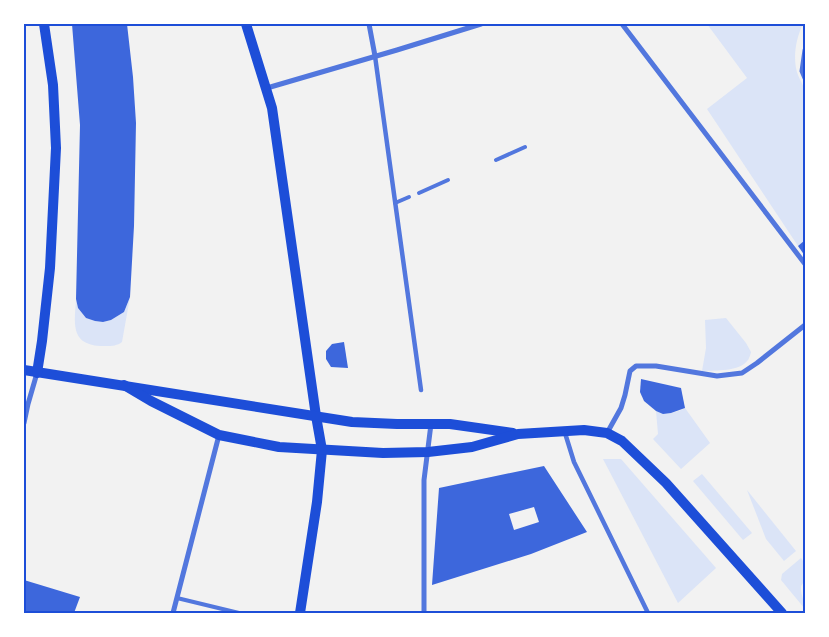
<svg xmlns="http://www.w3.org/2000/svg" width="829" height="637" font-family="'Roboto Serif',serif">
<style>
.green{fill:#dbe4f7}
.building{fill:#3d67dc;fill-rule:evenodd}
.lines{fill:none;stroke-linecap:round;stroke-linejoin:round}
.service{stroke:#5277de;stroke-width:4}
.pedestrian{stroke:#5277de;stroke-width:4.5}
.minor{stroke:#5277de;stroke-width:5}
.secondary{stroke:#1d4ed8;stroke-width:10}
.neatline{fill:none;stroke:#1d4ed8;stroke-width:2}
</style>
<rect width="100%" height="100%" fill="#f2f2f2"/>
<g class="green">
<path d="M707,24H803C796,38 792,59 798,75C800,80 803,85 805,90V240L798,246L707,109L747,78Z"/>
<path d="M130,297L122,342C116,347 107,346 100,346C69,344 75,321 76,299L78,308L86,318L95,321L103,322L111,320L124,312Z"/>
<path d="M726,318L746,343L751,352C751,353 749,359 748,360C739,372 716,370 702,371L706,348L705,320Z"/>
<path d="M685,408L710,443L681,469L653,439L658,434L656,411C666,415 676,413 685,408Z"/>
<polygon points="603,459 621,459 716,568 678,603"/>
<polygon points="702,474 752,533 743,540 693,481"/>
<polygon points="747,490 796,551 784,561 766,539"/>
<path d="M801,558C806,564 808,574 804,581C802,586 801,584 801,589C801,596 805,602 805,609L781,580L782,574Z"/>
</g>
<g class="building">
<polygon points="72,24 127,24 133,77 136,123 134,226 130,297 124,312 111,320 103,322 95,321 86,318 78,308 76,299 80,125"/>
<polygon points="805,240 805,256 798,246"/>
<polygon points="344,342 348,368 331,367 326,359 326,351 332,344"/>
<polygon points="641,379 681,388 685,408 671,413 663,414 656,411 644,401 640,392"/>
<path d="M544,466L587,532L531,554L432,585L439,488ZM534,507L539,522L514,530L509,514Z"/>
<polygon points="24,580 80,597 74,613 24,613"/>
</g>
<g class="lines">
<g class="service">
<polyline points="496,160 525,147"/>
<polyline points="419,193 448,180"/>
<polyline points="395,203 409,197"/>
<polyline points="177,598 239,613"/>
</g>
<g class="pedestrian">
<polyline points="375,56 421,390"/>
<polyline points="565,433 574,462 648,613"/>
</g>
<g class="minor">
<polyline points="369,24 375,56"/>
<polyline points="622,24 805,264"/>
<polyline points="805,50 802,71 805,78"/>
<polyline points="267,88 397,50 481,24"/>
<polyline points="24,423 28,404 37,373"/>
<polyline points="607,433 621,408 625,395 630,371 636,366 656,366 717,376 742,373 757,363 805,325"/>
<polyline points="173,613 219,435"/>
<polyline points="424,613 424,480 431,424"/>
</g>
<g class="secondary">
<polyline points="246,24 272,108 316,416 322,450 317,502 300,613"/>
<polyline points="24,370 352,422 397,424 450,424 513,433"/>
<polyline points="37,373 42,341 50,268 56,148 53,85 44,24"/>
<polyline points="124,385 151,401 219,435 279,447 383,453 428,452 472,447 518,434 584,430 607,433 622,441 666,483 782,613"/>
</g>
</g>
<rect width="829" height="637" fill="none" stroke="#ffffff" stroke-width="50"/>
<rect x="25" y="25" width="779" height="587" class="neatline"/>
</svg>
